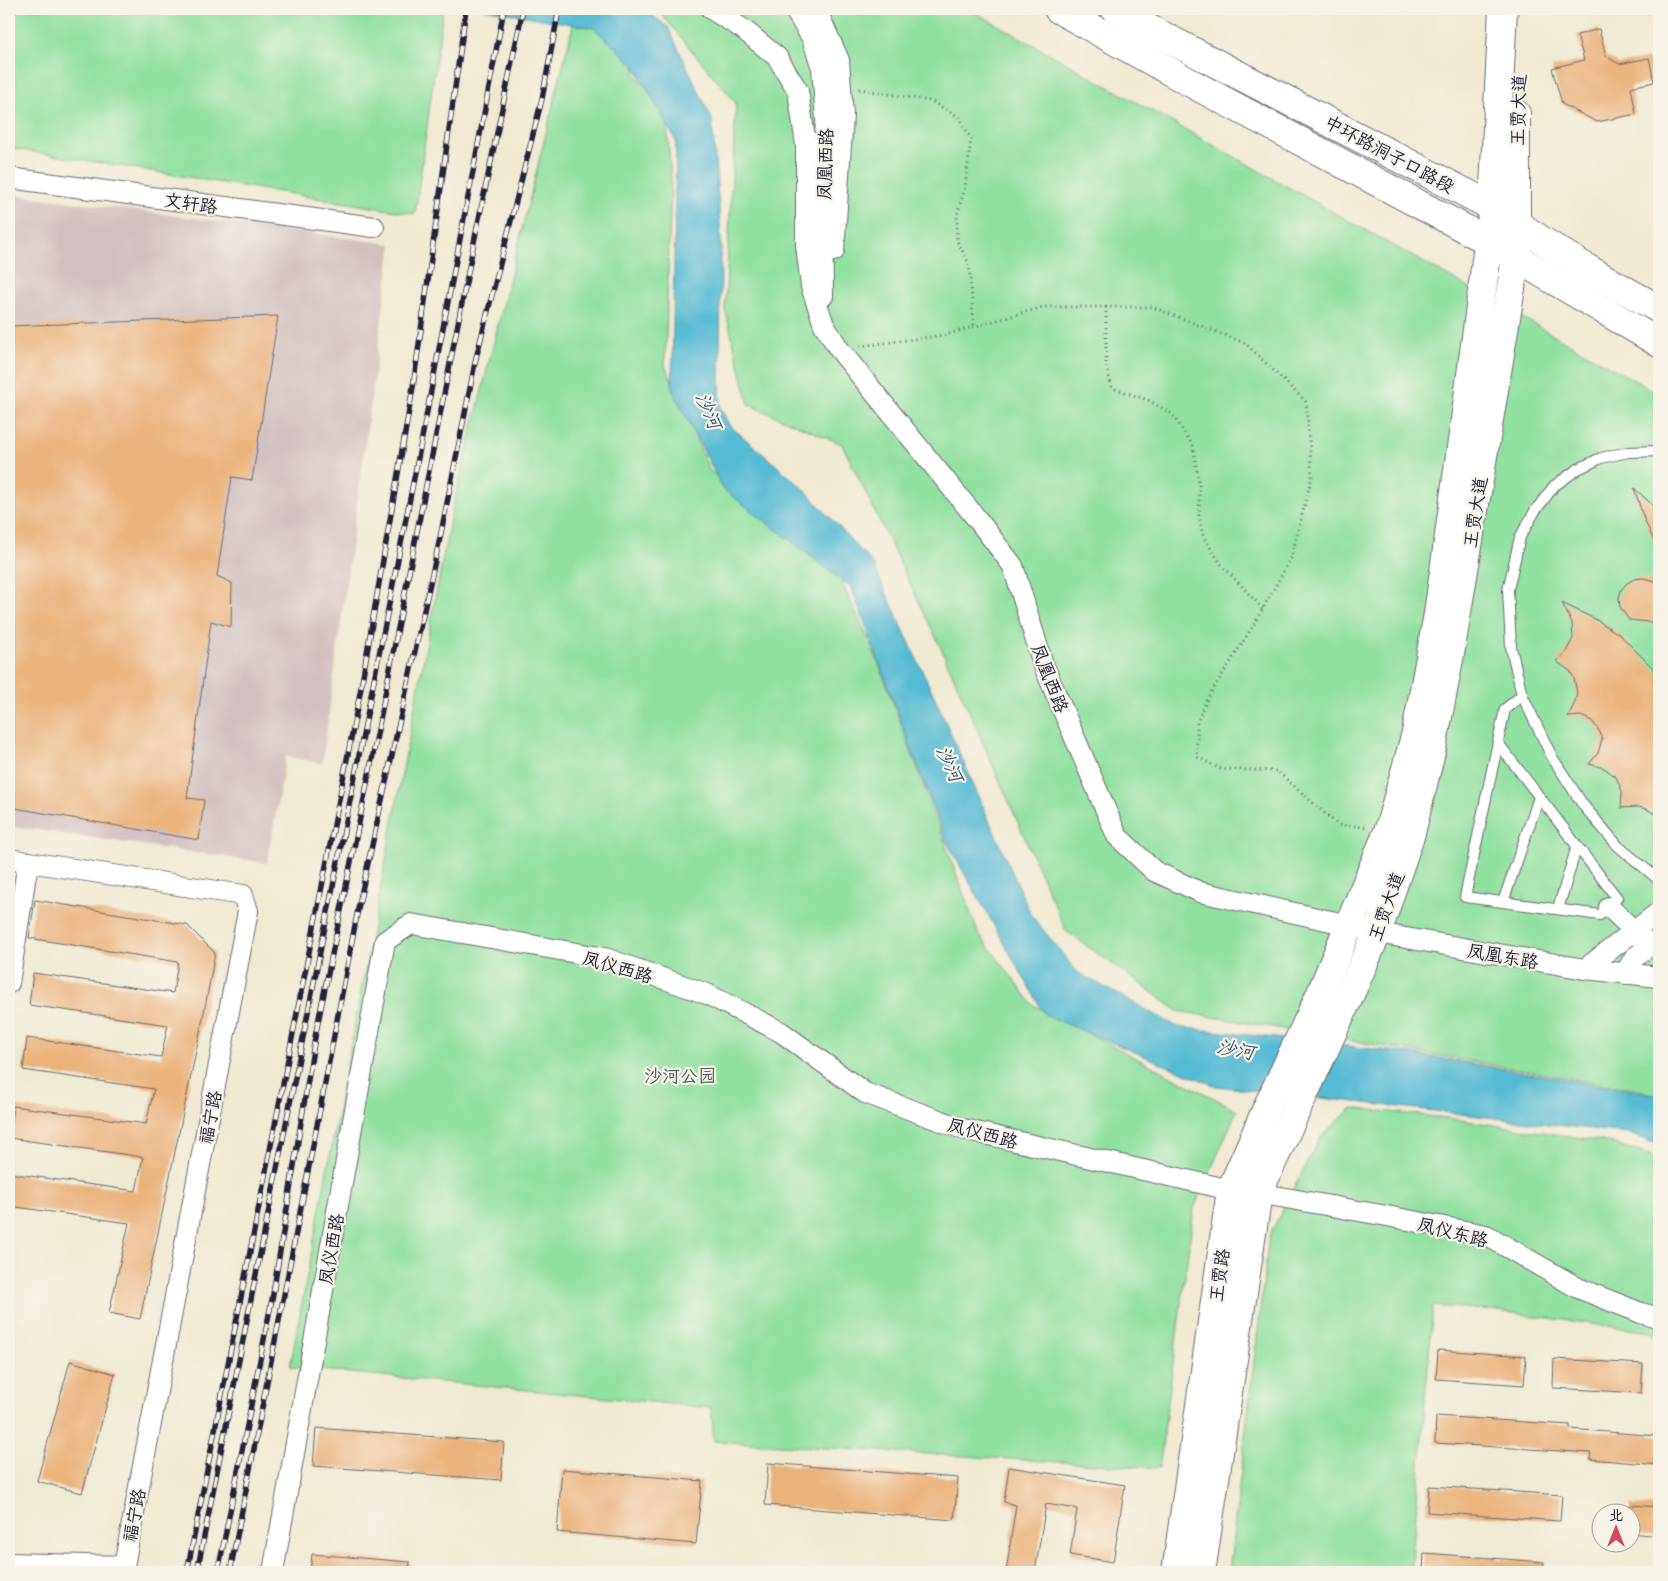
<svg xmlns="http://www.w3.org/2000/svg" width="1668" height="1581" font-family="'Playpen Sans','LXGW WenKai TC',sans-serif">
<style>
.industrial{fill:#d2bfc0}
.green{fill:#90e1a0;stroke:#59826e}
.water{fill:#56bbd4;stroke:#3c6e88}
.building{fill:#ebb37c}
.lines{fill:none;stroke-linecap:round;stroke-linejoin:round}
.lane-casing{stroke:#6a6870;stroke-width:12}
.street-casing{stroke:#6a6870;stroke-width:22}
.secondary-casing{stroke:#6a6870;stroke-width:30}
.primary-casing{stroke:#6a6870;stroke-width:30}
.path{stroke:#6a6870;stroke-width:3;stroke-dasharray:1 4;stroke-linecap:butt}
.lane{stroke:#fff;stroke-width:10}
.street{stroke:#fff;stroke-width:20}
.secondary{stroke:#fff;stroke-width:28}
.primary{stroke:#fff;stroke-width:28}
.rail-casing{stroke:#22223b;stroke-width:5.5}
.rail{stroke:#f7f3e8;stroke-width:4;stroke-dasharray:11;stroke-linecap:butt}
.labels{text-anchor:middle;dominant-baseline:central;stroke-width:4.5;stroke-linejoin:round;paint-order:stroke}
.street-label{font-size:18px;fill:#22223b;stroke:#f7f3e8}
.park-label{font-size:18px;fill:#435b59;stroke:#f7f3e8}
.water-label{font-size:19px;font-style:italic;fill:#345871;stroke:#f7f3e8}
</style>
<rect width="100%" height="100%" fill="#f7f3e8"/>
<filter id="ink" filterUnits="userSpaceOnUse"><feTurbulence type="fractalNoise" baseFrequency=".02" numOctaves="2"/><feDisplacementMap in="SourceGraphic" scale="10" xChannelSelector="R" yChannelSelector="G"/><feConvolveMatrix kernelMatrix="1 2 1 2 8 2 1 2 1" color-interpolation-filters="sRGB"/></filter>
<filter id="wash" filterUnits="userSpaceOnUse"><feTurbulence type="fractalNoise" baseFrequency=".0096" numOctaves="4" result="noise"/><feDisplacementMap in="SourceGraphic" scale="20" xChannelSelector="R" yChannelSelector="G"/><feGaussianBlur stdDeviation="1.12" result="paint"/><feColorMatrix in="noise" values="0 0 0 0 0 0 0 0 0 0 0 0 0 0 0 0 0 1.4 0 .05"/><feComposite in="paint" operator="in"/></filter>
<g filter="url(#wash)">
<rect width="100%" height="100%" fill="#efe9d2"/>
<polygon class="industrial" points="9,194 392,244 322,764 286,756 267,863 9,826"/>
<g class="green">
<polygon points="9,9 443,9 415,214 9,148"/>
<polygon points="577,9 630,9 635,74 666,111 671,180 665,365 709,470 838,574 877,659 978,933 1033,1005 1237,1110 1194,1208 1159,1468 714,1441 711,1408 290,1367 452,510"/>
<polygon points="657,9 969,9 1659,394 1659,1097 1639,1090 1178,1011 1066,931 941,648 842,444 749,405 725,309 736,103"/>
<polygon points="1352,1108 1447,1118 1608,1142 1659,1158 1659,1341 1651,1332 1491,1310 1433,1306 1411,1572 1229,1572 1269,1236 1320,1138"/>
</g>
<polygon class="water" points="485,9 644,9 668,27 712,119 721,236 720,407 729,425 804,489 873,564 939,707 1031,915 1077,972 1178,1027 1408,1053 1659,1095 1659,1145 1627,1133 1216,1086 1045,1015 946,841 851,587 723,489 672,389 676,141 634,65 594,28"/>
<g id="blocks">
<g class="building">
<polygon points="1599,29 1606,56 1619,64 1649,58 1654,82 1631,87 1636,114 1597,122 1562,104 1552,68 1584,60 1577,35"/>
<polygon points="278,316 252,480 232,477 217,576 232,583 231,627 211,621 187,798 204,800 199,840 9,807 9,326"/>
<polygon points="1634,488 1659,511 1659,552 1644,519"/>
<polygon points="1643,578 1659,582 1659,623 1629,620 1620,607 1619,598 1621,590 1627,583 1634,579"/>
<polygon points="1562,603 1595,619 1619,634 1659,674 1659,816 1648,810 1639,807 1621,808 1622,791 1616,777 1604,768 1589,764 1598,753 1602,739 1600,732 1592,721 1581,716 1568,717 1575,702 1577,693 1574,678 1570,671 1556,661 1565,654 1573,638 1572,623"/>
<polygon points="35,900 187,925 215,953 204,1013 140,1319 109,1313 129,1223 9,1206 9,1173 136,1191 143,1157 9,1138 13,1106 146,1124 154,1089 23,1070 27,1038 161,1057 168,1025 29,1005 33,973 173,993 178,962 29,938"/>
<polygon points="1438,1350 1526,1356 1524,1385 1436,1379"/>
<polygon points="1554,1359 1643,1364 1641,1393 1553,1388"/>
<polygon points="70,1361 115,1374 82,1493 37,1481"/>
<polygon points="1436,1416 1570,1425 1570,1429 1659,1436 1659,1465 1590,1459 1591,1453 1435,1443"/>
<polygon points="316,1428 504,1442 501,1480 313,1466"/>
<polygon points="768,1463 958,1478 954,1520 765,1505"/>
<polygon points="1009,1467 1125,1485 1113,1562 1070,1555 1077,1509 1046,1504 1035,1572 1006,1572 1016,1505 1004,1502"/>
<polygon points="562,1469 702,1481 696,1544 557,1532"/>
<polygon points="1429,1486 1562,1495 1560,1521 1427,1512"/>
<polygon points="1630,1505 1659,1507 1659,1536 1630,1533"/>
<polygon points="1424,1553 1544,1562 1543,1572 1423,1572"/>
<polygon points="312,1554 410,1562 409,1572 310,1572"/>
</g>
</g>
</g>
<g filter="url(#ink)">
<use href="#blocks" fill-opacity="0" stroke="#6a6870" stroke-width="1"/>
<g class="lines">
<defs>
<g id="lane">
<polyline points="1659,451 1628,452 1601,458 1578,469 1554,486 1535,511 1520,537 1508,590 1511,647 1522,695 1552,757 1583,805 1618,846 1659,880"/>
<polyline points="1498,743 1617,898 1600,915 1465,897 1505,709 1522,695"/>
<polyline points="1503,902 1539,797"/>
<polyline points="1558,909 1577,846"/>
</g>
<g id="street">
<polyline points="711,9 743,29 777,57 798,91 806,145 806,245 811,286 824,325 839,349 981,524 1013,566 1043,664 1117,836 1154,871 1200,892 1349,925 1377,933 1585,969 1659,977"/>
<polyline points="794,9 812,38 822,68 826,120 822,185 823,296"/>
<polyline points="816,9 839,60 843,115 834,251"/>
<polyline points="9,178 374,227"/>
<polyline points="9,859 243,895 248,911 124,1566 125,1572"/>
<polyline points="1609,907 1650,946"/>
<polyline points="1585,969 1659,912"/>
<polyline points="1625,974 1634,958 1659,939"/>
<polyline points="9,983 28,862"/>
<polyline points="9,1563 124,1566"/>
<polyline points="273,1572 385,941 411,924 605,958 707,994 781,1032 865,1093 963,1129 1231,1190 1258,1193 1387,1216 1486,1235 1578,1288 1641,1313 1659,1318"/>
</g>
<g id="secondary">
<polyline points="1176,1572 1231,1190 1266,1110 1320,995 1389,829 1416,733 1438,614 1468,398 1493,207 1503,9"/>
<polyline points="1201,1572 1258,1193 1347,1001 1377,933 1411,833 1432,748 1450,654 1516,258 1516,114"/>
</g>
<g id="primary">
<polyline points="1058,9 1189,82 1488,241 1659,343"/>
<path d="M1115,9L1144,26L1493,207C1545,245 1602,278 1659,309"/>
</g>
</defs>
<use href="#lane" class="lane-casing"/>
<use href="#street" class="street-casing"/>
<use href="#secondary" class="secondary-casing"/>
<use href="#primary" class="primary-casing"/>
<g class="path">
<polyline points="859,89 931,101 959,117 971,139 965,187 957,215 957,241 969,263 974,327"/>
<polyline points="1106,307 1106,365 1112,388 1148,400 1172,414 1193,446 1199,484 1199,516 1203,536 1221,564 1263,609"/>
<polyline points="860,346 945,335 1043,307 1152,307 1245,343 1306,402 1312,476 1291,558 1253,626 1207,699 1197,722 1197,757 1221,769 1277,771 1338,825 1368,827"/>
</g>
<use href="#lane" class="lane"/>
<use href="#street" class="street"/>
<use href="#secondary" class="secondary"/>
<use href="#primary" class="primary"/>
<defs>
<g id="rail">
<polyline points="187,1572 360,693 413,387 466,9"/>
<polyline points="197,1572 421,443 504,9"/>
<polyline points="218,1572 273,1294 315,1037 375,745 473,247 523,9"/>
<polyline points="230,1572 318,1120 359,904 440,538 476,358 542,99 559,9"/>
</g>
</defs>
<use href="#rail" class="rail-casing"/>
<use href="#rail" class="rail"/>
</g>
</g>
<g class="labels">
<g class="street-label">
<text transform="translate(1517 110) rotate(-88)">王贾大道</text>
<text transform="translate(1390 153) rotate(28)">中环路洞子口路段</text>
<text transform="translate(824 164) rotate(-88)">凤凰西路</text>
<text transform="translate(191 202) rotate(8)">文轩路</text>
<text transform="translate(1474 512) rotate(-81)">王贾大道</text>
<text transform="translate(1051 678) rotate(69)">凤凰西路</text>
<text transform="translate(1385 906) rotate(-70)">王贾大道</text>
<text transform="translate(1503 955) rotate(10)">凤凰东路</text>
<text transform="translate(618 966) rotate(16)">凤仪西路</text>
<text transform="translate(209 1117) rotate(-79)">福宁路</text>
<text transform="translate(983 1132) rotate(15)">凤仪西路</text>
<text transform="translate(1453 1231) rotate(14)">凤仪东路</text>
<text transform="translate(330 1249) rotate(-80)">凤仪西路</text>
<text transform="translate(1218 1275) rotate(-82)">王贾路</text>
<text transform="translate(133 1515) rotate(-79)">福宁路</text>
</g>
<g class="park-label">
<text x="680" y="1074">沙河公园</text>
</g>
<g class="water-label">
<text transform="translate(710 410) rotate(67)">沙河</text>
<text transform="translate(951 763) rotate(65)">沙河</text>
<text transform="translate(1236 1048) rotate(11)">沙河</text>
</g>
</g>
<rect width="1668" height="1581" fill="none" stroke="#f7f3e8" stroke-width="30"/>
<g transform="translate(1616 1528)"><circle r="24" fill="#f7f3e8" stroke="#a29fa3"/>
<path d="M0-4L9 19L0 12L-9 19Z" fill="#d1495b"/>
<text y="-8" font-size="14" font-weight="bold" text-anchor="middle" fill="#22223b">北</text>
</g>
</svg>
